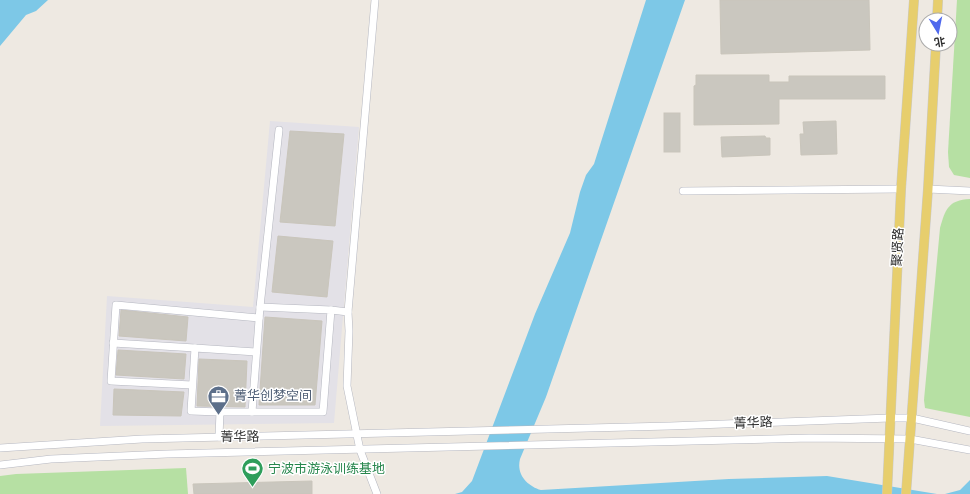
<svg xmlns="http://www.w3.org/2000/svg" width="970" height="494" font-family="'Sofia Sans Condensed','Noto Sans SC',sans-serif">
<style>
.industrial{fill:#e3e1e7}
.green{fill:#b6e0a3}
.water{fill:#7dc8e7}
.building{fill:#cac7bf;stroke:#c9c5bb}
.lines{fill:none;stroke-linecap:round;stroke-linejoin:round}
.minor-casing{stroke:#b5b7c0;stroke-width:8}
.major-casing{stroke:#c9c9c9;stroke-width:10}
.minor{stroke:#fff;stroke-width:7}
.major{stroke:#e7ce6d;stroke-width:9}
.labels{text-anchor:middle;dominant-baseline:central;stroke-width:3;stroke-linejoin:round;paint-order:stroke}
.street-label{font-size:13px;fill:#2e2e2e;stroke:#fff}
.service-label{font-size:13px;fill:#4e5e75;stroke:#fff;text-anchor:start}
.leisure-label{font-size:13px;fill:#27864d;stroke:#fff;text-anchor:start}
</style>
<rect width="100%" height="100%" fill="#eee9e2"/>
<polygon class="industrial" points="270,121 359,127 334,423 100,426 107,296 253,307"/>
<g class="green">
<polygon points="957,0 970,0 970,178 954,175 949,167 948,152"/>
<path d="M970,199V417L925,408L924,400L940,228C945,210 948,200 970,199Z"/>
<polygon points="186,468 188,494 0,494 0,476 16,474"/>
</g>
<g class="water">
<polygon points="0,0 48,0 36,11 26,15 0,46"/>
<path d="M646,0H685L546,397L520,459C516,475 528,486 541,490L729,479L827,476L937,494H455L462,492L472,481L535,314L570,233L580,192L586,175L594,164Z"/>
<polygon points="970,480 970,494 945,494 960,490"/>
</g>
<g class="building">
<polygon points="720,0 869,0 870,50 721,54"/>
<polygon points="696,75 769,75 769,82 789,82 789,76 885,76 885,99 779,99 779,124 694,125 694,86 696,85"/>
<rect x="664" y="113" width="16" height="39"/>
<polygon points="836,121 837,154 801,155 800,134 804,134 803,122"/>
<polygon points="290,131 344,134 335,226 280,222"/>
<polygon points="765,136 766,138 770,138 770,155 722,157 721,137"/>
<polygon points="278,236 333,241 327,297 272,292"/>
<polygon points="121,310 188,317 186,341 119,336"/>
<polygon points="265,317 322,321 315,405 259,405"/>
<polygon points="118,350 186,354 184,379 116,375"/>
<polygon points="199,359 247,361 245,407 197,406"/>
<polygon points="114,389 184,392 181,416 113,415"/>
<polygon points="312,481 312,494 194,494 193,484"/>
</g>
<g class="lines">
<defs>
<g id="minor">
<polyline points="375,0 348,312 349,331 347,386 360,450 377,494"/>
<polyline points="928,189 970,191"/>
<polyline points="683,191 901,189"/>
<polyline points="331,310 348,312"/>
<polyline points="113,343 195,348"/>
<polyline points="192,385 111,381 116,305 259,318"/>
<polyline points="220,412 191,411 195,348 256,352"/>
<polyline points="252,412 323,412 331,310 260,307"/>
<polyline points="219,437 220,412 252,412 260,307 279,130"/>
<polyline points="0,448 142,439 670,426 890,418 912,418 970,431"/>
<polyline points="0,465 51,459 167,454 810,438 910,439 970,450"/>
</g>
<g id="major">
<polyline points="937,20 938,0"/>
<polyline points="887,494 901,189 914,0"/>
<polyline points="906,494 928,189 936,44"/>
</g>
</defs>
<use href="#minor" class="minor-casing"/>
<use href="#major" class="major-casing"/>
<use href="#minor" class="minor"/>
<use href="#major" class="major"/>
</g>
<defs>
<symbol id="office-pin" viewBox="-11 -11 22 30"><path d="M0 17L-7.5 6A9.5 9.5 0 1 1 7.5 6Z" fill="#5c6f8a" stroke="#fff"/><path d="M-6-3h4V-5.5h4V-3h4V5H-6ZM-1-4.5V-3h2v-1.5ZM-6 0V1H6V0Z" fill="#fff"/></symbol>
<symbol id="stadium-pin" viewBox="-11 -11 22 30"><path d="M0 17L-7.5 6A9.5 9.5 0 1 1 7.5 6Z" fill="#2e9e5b" stroke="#fff"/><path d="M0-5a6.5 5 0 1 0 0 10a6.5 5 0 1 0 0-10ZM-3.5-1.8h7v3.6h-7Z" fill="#fff"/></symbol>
</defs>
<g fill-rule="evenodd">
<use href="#office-pin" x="206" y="384" width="25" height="34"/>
<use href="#stadium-pin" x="240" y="456" width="25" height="34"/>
</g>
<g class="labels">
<g class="street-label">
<text transform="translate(898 247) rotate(-87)">聚贤路</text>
<text transform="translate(753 423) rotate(-2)">菁华路</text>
<text transform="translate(240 437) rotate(-1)">菁华路</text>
</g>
<g class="service-label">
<text x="234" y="396">菁华创梦空间</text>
</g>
<g class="leisure-label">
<text x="268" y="469">宁波市游泳训练基地</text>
</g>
</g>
<g transform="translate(938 32) rotate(170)"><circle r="19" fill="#ffffff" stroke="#ababab"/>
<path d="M0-3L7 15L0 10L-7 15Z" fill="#4f69ed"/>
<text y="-6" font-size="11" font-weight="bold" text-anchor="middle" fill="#2e2e2e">北</text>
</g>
</svg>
